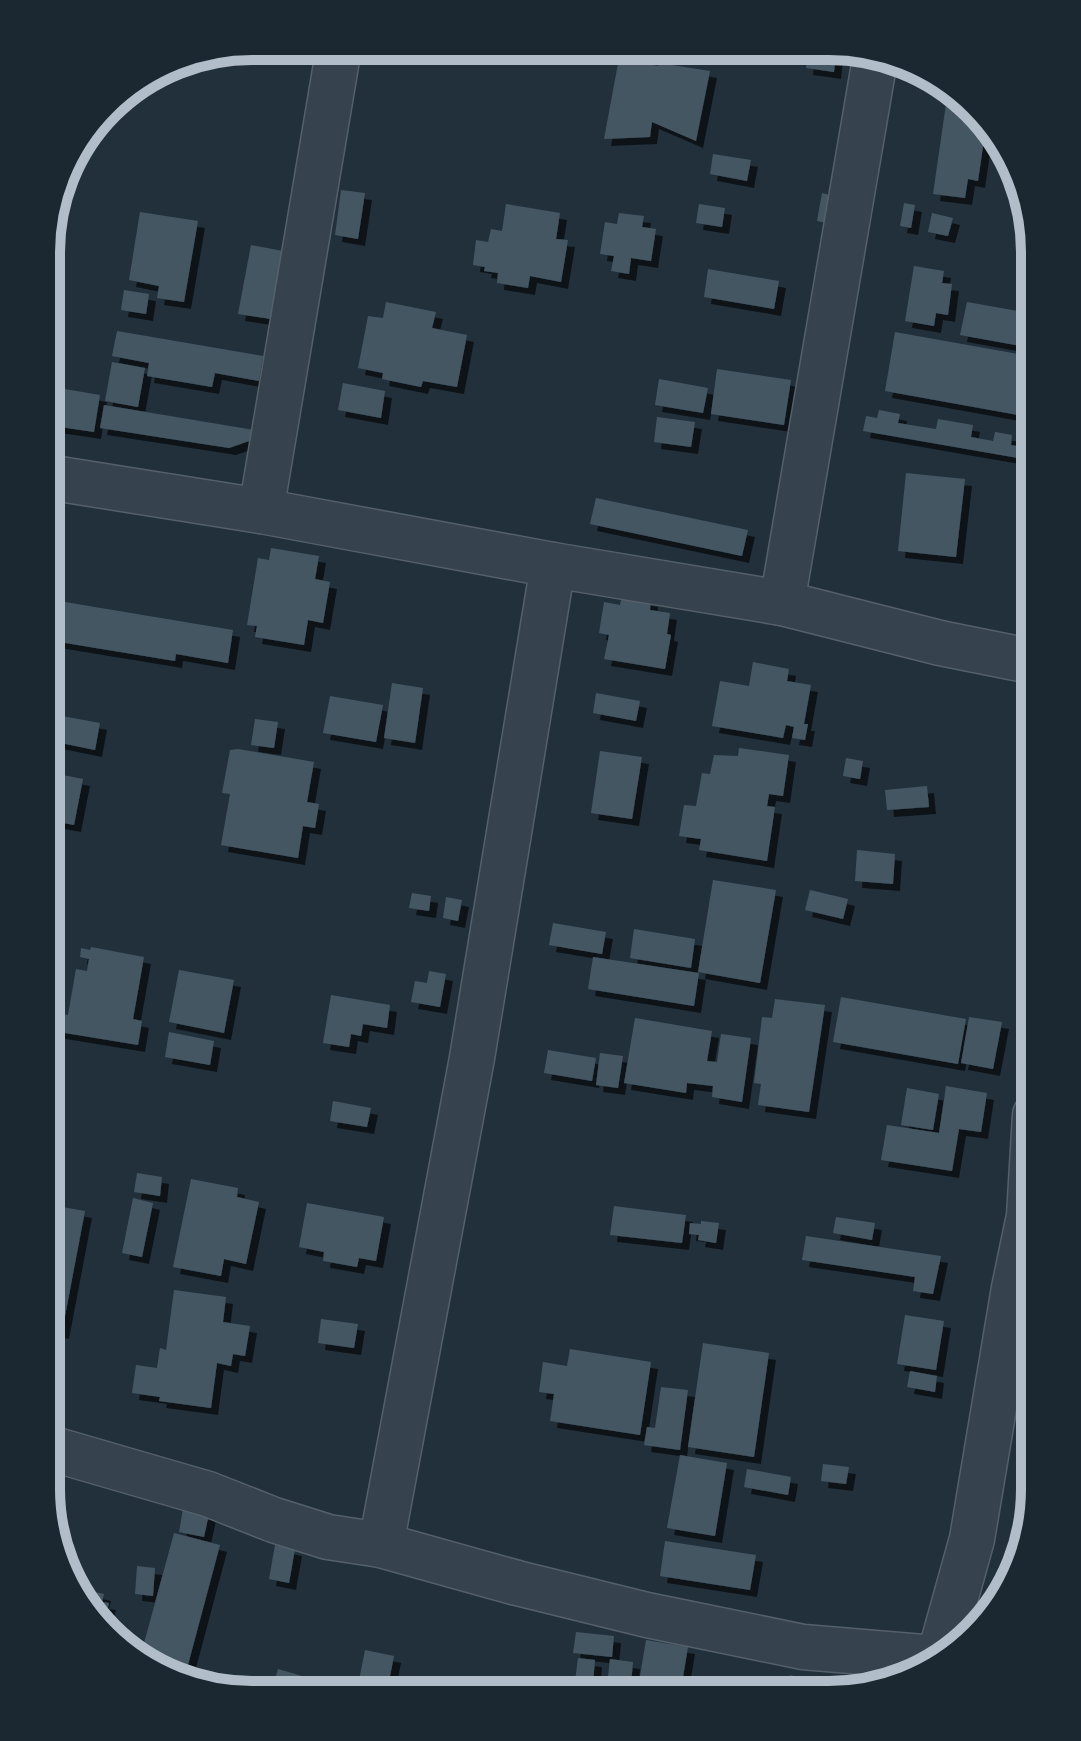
<svg xmlns="http://www.w3.org/2000/svg" width="1081" height="1741" font-family="Mulish,sans-serif">
<style>
.building{fill:#455663;filter:url(#shadow)}
.lines{fill:none;stroke-linecap:round;stroke-linejoin:round}
.minor-casing{stroke:#54606a;stroke-width:47}
.minor{stroke:#36424d;stroke-width:44}
.rim{fill:none;stroke:#b1bdc8;stroke-width:10}
</style>
<defs>
<filter id="shadow"><feDropShadow dx="7" dy="7" stdDeviation="0" flood-color="#0009"/></filter>
</defs>
<rect width="100%" height="100%" fill="#22303c"/>
<g class="building">
<polygon points="808,50 836,54 834,72 806,68"/>
<polygon points="619,58 658,66 659,63 710,71 696,141 652,122 650,137 604,139"/>
<polygon points="946,104 972,108 986,126 978,181 968,179 965,198 933,194"/>
<polygon points="713,154 751,160 747,181 710,174"/>
<polygon points="341,190 365,193 358,239 335,235"/>
<polygon points="822,193 837,197 832,224 817,221"/>
<polygon points="904,203 915,205 911,228 900,226"/>
<polygon points="506,204 560,213 556,239 568,240 561,282 530,276 528,288 497,283 498,273 484,271 485,267 473,265 476,240 488,242 491,229 502,231"/>
<polygon points="699,204 725,208 722,227 696,223"/>
<polygon points="140,212 198,221 184,302 157,298 159,286 129,280"/>
<polygon points="619,213 644,216 642,227 656,229 651,261 631,258 629,274 611,271 614,256 600,254 605,222 617,224"/>
<polygon points="932,213 953,218 948,236 928,232"/>
<polygon points="251,245 283,251 271,319 238,314"/>
<polygon points="914,266 944,271 942,283 952,284 948,315 936,313 934,326 905,321"/>
<polygon points="708,269 779,281 774,309 704,297"/>
<polygon points="124,290 149,294 146,314 121,310"/>
<polygon points="386,302 436,312 432,328 467,335 457,387 423,381 421,387 382,379 383,373 358,368 368,316 383,318"/>
<polygon points="967,302 1035,314 1035,353 1021,350 1021,346 960,335"/>
<polygon points="117,331 263,356 259,381 215,373 212,387 147,376 149,363 112,356"/>
<polygon points="895,332 1035,357 1035,418 885,391"/>
<polygon points="112,362 145,368 138,407 105,401"/>
<polygon points="717,369 791,380 784,425 711,414"/>
<polygon points="659,379 708,388 703,413 655,405"/>
<polygon points="343,383 385,391 381,418 338,410"/>
<polygon points="47,386 100,395 94,432 47,425"/>
<polygon points="104,405 254,430 252,440 229,448 100,428"/>
<polygon points="879,410 900,414 898,423 936,429 938,419 973,425 971,437 993,441 995,432 1012,435 1011,445 1035,449 1035,461 863,431 866,416 877,418"/>
<polygon points="657,417 695,422 691,447 654,442"/>
<polygon points="906,473 965,479 956,557 898,551"/>
<polygon points="596,498 748,530 742,556 590,524"/>
<polygon points="271,548 319,556 315,579 330,582 323,623 308,620 304,645 255,637 257,626 247,625 258,558 269,560"/>
<polygon points="622,595 651,600 650,610 670,613 667,634 671,635 665,669 604,659 609,635 599,633 604,602 620,605"/>
<polygon points="47,599 233,630 228,663 176,654 175,661 47,640"/>
<polygon points="753,662 789,669 787,681 811,685 804,724 808,724 805,740 792,738 794,727 786,725 783,738 712,726 720,681 749,686"/>
<polygon points="392,683 423,688 415,743 384,738"/>
<polygon points="596,693 640,701 636,721 593,713"/>
<polygon points="330,696 383,705 376,742 323,733"/>
<polygon points="56,715 100,723 95,750 51,741"/>
<polygon points="255,719 278,722 274,748 251,745"/>
<polygon points="739,748 789,755 783,796 769,794 767,806 775,807 767,861 699,850 701,839 679,836 684,805 696,806 702,773 710,774 714,755 738,756"/>
<polygon points="238,749 314,762 307,802 319,804 315,828 303,826 298,858 221,845 230,794 222,793 230,750"/>
<polygon points="600,751 642,757 632,819 591,813"/>
<polygon points="846,758 863,761 860,779 843,776"/>
<polygon points="47,772 83,779 74,825 47,820"/>
<polygon points="927,786 929,807 887,810 885,790"/>
<polygon points="857,850 895,854 893,884 855,881"/>
<polygon points="713,880 776,890 760,983 698,972"/>
<polygon points="810,890 848,899 843,919 805,910"/>
<polygon points="412,893 431,896 429,911 409,908"/>
<polygon points="446,897 462,900 458,921 443,918"/>
<polygon points="553,923 606,932 602,954 549,945"/>
<polygon points="634,929 695,939 691,968 630,958"/>
<polygon points="91,947 144,957 133,1019 142,1021 138,1045 53,1031 56,1013 68,1015 76,969 87,971 89,959 80,957 81,948 90,950"/>
<polygon points="593,957 699,973 694,1006 588,989"/>
<polygon points="179,970 234,980 224,1033 169,1022"/>
<polygon points="429,971 446,974 440,1007 411,1002 415,981 427,983"/>
<polygon points="331,995 390,1005 387,1028 363,1024 361,1036 351,1034 349,1047 323,1043"/>
<polygon points="841,997 966,1019 958,1064 833,1042"/>
<polygon points="775,999 825,1005 809,1112 758,1105 761,1084 754,1083 762,1017 772,1018"/>
<polygon points="969,1017 1002,1022 993,1069 961,1063"/>
<polygon points="635,1018 712,1031 707,1061 717,1062 721,1034 751,1038 742,1102 712,1097 713,1086 687,1083 686,1093 624,1083"/>
<polygon points="169,1032 214,1041 210,1065 165,1057"/>
<polygon points="548,1050 596,1058 592,1081 544,1073"/>
<polygon points="600,1053 623,1056 618,1088 596,1085"/>
<polygon points="946,1086 987,1093 981,1132 959,1129 952,1171 881,1160 887,1125 939,1133"/>
<polygon points="907,1088 939,1094 933,1130 901,1125"/>
<polygon points="333,1101 371,1108 367,1127 330,1121"/>
<polygon points="137,1173 162,1177 160,1196 134,1192"/>
<polygon points="191,1179 238,1188 237,1197 259,1202 246,1264 224,1259 221,1276 173,1267"/>
<polygon points="133,1198 153,1203 142,1257 122,1253"/>
<polygon points="307,1203 384,1217 376,1261 359,1258 357,1267 323,1261 324,1252 299,1247"/>
<polygon points="46,1204 85,1211 62,1332 46,1329"/>
<polygon points="614,1206 686,1215 682,1243 610,1235"/>
<polygon points="836,1217 875,1223 872,1240 833,1233"/>
<polygon points="701,1221 719,1223 716,1243 698,1240 699,1235 689,1234 690,1223 701,1224"/>
<polygon points="806,1236 941,1256 933,1294 913,1291 915,1277 802,1260"/>
<polygon points="174,1290 226,1297 223,1322 250,1326 245,1356 233,1354 231,1366 217,1363 211,1408 159,1401 160,1397 132,1393 136,1365 157,1368 160,1348 166,1350"/>
<polygon points="905,1315 944,1321 936,1370 897,1364"/>
<polygon points="321,1319 358,1324 354,1348 318,1343"/>
<polygon points="703,1343 769,1353 754,1457 688,1447"/>
<polygon points="570,1349 651,1362 640,1435 550,1421 554,1394 539,1392 543,1362 567,1366"/>
<polygon points="910,1371 937,1376 935,1392 907,1387"/>
<polygon points="661,1387 688,1390 680,1450 644,1445 647,1427 655,1428"/>
<polygon points="680,1455 727,1463 715,1536 667,1528"/>
<polygon points="823,1464 849,1467 846,1484 821,1481"/>
<polygon points="747,1469 791,1477 788,1495 744,1487"/>
<polygon points="1033,1476 1035,1503 1009,1572 1017,1506 1028,1508"/>
<polygon points="183,1509 209,1514 204,1537 179,1532"/>
<polygon points="174,1533 220,1545 185,1676 140,1658"/>
<polygon points="665,1541 756,1555 750,1590 660,1576"/>
<polygon points="275,1545 295,1549 289,1583 269,1579"/>
<polygon points="137,1566 155,1568 153,1596 135,1594"/>
<polygon points="78,1588 104,1594 102,1602 109,1603 104,1623"/>
<polygon points="576,1632 614,1636 612,1657 573,1653"/>
<polygon points="646,1640 688,1647 680,1695 637,1694"/>
<polygon points="365,1650 394,1656 387,1691 358,1685"/>
<polygon points="578,1658 595,1660 593,1683 575,1681"/>
<polygon points="610,1659 633,1662 630,1694 606,1694"/>
<polygon points="278,1669 360,1693 359,1694 271,1693"/>
<polygon points="790,1675 818,1682 815,1695 785,1695"/>
</g>
<g class="lines">
<defs>
<g id="minor">
<polyline points="47,477 261,511 553,565 782,603 940,643 1035,662"/>
<polyline points="261,511 339,47"/>
<polyline points="782,603 876,53"/>
<polyline points="46,1447 208,1494 274,1520 328,1537 381,1545 517,1583 647,1615 803,1647 935,1658"/>
<polyline points="381,1545 472,1058 553,565"/>
<polyline points="940,1654 972,1539 1014,1288 1029,1216 1035,1115"/>
</g>
</defs>
<use href="#minor" class="minor-casing"/>
<use href="#minor" class="minor"/>
</g>
<path d="M0 0H1081V1741H0ZM252 60H829A192 192 0 0 1 1021 252V1489A192 192 0 0 1 829 1681H252A192 192 0 0 1 60 1489V252A192 192 0 0 1 252 60Z" fill="#1b2731" fill-rule="evenodd"/>
<path class="rim" d="M252 60H829A192 192 0 0 1 1021 252V1489A192 192 0 0 1 829 1681H252A192 192 0 0 1 60 1489V252A192 192 0 0 1 252 60Z"/>
</svg>
